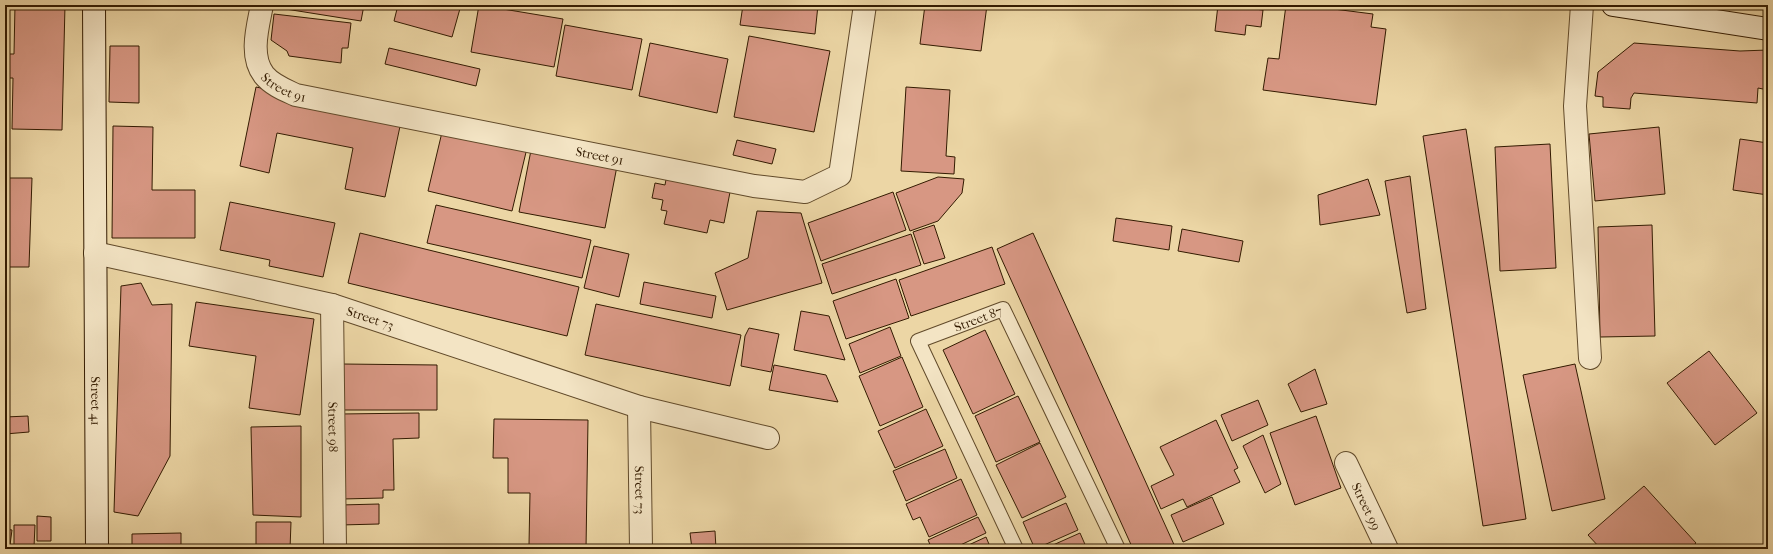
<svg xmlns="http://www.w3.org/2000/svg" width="1773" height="554" font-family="'IM FELL French Canon',serif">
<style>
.building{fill:#d79783;stroke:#331b01}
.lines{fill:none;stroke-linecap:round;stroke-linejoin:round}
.lane-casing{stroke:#614a2a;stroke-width:16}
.street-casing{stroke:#614a2a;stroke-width:24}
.secondary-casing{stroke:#331b01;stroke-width:24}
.lane{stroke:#f3e4c4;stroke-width:14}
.street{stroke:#f3e4c4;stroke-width:22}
.secondary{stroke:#f3e4c4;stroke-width:22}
.labels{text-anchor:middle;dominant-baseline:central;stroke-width:3;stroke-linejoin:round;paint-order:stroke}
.street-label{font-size:13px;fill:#331b01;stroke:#f3e4c4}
</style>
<rect width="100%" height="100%" fill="#ecd6a5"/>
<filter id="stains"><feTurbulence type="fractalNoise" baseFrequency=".005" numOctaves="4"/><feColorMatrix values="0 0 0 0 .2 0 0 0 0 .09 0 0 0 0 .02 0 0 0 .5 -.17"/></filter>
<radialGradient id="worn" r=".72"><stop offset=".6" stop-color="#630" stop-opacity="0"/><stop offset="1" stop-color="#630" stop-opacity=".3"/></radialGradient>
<g class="building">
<polygon points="15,5 65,5 62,130 12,129 13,78 5,78 5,54 14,54"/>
<polygon points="273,5 364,5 361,21 273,7"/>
<polygon points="398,5 461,5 452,37 394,21"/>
<polygon points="479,5 563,19 554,67 471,52"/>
<polygon points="743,5 818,5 815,34 740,25"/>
<polygon points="925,5 987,5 981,51 920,44"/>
<polygon points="1218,5 1263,10 1261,27 1246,25 1245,35 1215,31"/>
<polygon points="1286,5 1302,5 1373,14 1371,27 1386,29 1376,105 1263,90 1268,58 1279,59"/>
<polygon points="274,14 351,23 348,48 342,48 341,63 289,56 287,51 271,40"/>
<polygon points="565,25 642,39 632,90 556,76"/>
<polygon points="749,36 830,51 814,132 734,117"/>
<polygon points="650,43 728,59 717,113 639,96"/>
<polygon points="1634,43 1740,51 1768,50 1768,90 1758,88 1757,103 1634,93 1631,98 1630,109 1603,107 1603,97 1595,96 1598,72"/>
<polygon points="110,46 139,46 139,103 109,102"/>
<polygon points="389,48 480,69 476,86 385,64"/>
<polygon points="256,87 402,117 385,197 345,189 353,148 277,133 269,173 240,166"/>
<polygon points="906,87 950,90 946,156 955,157 954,174 901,171"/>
<polygon points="113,126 153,127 152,190 195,190 195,238 112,238"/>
<polygon points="1659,127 1665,194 1595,201 1589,134"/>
<polygon points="443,128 527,148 512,211 428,191"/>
<polygon points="1466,129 1526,519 1483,526 1423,136"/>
<polygon points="1740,139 1768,143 1768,195 1733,190"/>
<polygon points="737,140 776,149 772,164 733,155"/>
<polygon points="1550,144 1556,268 1500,271 1495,147"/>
<polygon points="532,145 618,161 605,228 519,212"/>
<polygon points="667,174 731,187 724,223 710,220 707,233 664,224 667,211 661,210 663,200 652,198 655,183 665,185"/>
<polygon points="1410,176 1426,309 1407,313 1385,181"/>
<polygon points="938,177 964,179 962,193 938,221 910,231 896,193"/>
<polygon points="5,178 32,178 29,267 5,267"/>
<polygon points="1368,179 1380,215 1320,225 1318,195"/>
<polygon points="893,192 906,230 821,261 808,223"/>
<polygon points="230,202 335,223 323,277 269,266 270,260 220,250"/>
<polygon points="436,205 591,240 582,278 427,243"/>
<polygon points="757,211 801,213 822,283 727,310 715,273 748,258"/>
<polygon points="1116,218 1172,226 1169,250 1113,241"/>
<polygon points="934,225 945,258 924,264 913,232"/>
<polygon points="1652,225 1655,336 1600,337 1598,227"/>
<polygon points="1182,229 1243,241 1239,262 1178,251"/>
<polygon points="360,233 579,287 567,336 348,283"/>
<polygon points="1033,233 1176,549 1133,549 997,249"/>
<polygon points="911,234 921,265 832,294 822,264"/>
<polygon points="594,246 629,254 619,297 584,288"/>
<polygon points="992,247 1005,284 911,316 899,280"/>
<polygon points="896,279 909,318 846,339 833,301"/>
<polygon points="644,282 716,296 712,318 640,304"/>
<polygon points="141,283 152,305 172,304 170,456 138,516 114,512 121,286"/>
<polygon points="196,302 314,319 300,415 249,408 256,356 189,346"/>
<polygon points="596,304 741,335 730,386 585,355"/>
<polygon points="801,311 829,316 845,360 794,350"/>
<polygon points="890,327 901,356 860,373 849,344"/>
<polygon points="749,328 779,334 771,372 741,366 745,336"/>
<polygon points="985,330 1015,394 973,414 943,350"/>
<polygon points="1709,351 1757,413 1715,445 1667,383"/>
<polygon points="902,357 923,407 880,426 859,376"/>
<polygon points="342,364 437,365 437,410 342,410"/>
<polygon points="1575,364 1605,499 1552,511 1523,375"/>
<polygon points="774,365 826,375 838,402 769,390"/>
<polygon points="1315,369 1327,404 1301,412 1288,384"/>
<polygon points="1018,396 1040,442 996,462 975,416"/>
<polygon points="1258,400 1268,425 1232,441 1221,415"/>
<polygon points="926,409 943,446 895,468 878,431"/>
<polygon points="419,413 419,438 393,439 394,490 383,490 383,498 342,499 340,414"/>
<polygon points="28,416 29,432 5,434 5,417"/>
<polygon points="1316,416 1341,488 1295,505 1270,433"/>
<polygon points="494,419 588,420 586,549 537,549 537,545 529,545 530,493 508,493 508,458 493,458"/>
<polygon points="1216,420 1238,468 1234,470 1240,482 1187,507 1183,499 1161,509 1151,486 1174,475 1160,447"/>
<polygon points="301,426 301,517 253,515 251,427"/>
<polygon points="1263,435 1281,484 1265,493 1243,446"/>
<polygon points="1040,443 1066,497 1022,518 996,465"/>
<polygon points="945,449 957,478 906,501 893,471"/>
<polygon points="961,479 977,515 929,537 920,517 913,520 906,504"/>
<polygon points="1644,486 1696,543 1689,549 1601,549 1588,535"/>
<polygon points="1212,497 1224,524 1183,542 1171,515"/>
<polygon points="1066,503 1078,530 1035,549 1023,522"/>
<polygon points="379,504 379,524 340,525 340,505"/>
<polygon points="37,516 51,517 51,541 37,541"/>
<polygon points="978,517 986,533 952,549 932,549 928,540"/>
<polygon points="256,522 291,522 290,549 256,549"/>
<polygon points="14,525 35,525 34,547 14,547"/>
<polygon points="5,529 12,530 10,545 5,544"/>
<polygon points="715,531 716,549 692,549 690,533"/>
<polygon points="181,533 181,549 132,549 132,534"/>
<polygon points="1080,533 1087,549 1044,549"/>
<polygon points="986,537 991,549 960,549"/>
</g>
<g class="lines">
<defs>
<g id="lane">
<path id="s1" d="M1016,549L918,341L1003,309L1118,549"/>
</g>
<g id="street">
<path id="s2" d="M262,5C258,26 249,56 264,75C272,85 285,90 296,95L754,186L805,192L840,175L865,5"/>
<polyline points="1582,5 1575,106 1590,358"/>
<path id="s3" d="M95,253L332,305L639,407L768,438"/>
<path id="s4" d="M332,305L335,549"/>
<path id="s5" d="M639,407L641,549"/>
<path id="s6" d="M1346,463L1387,549"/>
</g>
<g id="secondary">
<path id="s7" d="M94,5L97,549"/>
<polyline points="1613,5 1768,29"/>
</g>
</defs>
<use href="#lane" class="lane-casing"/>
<use href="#street" class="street-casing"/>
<use href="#secondary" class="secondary-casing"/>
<use href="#lane" class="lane"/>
<use href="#street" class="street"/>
<use href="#secondary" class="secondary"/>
</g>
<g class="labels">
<g class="street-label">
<text stroke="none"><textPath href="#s2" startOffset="96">Street 91</textPath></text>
<text stroke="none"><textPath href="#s2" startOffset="420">Street 91</textPath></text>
<text stroke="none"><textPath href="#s3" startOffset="283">Street 73</textPath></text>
<text stroke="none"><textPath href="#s1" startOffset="294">Street 87</textPath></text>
<text stroke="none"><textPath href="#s7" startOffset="396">Street 41</textPath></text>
<text stroke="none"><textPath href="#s4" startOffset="122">Street 98</textPath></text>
<text stroke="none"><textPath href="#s5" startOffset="83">Street 73</textPath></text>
<text stroke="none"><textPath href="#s6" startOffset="48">Street 99</textPath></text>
</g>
</g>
<rect width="1773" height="554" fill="none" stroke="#ecd6a5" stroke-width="20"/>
<rect x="6" y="6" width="1761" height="542" fill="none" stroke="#331b01" stroke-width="2"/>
<rect x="10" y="10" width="1753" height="534" fill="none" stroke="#331b01"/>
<rect width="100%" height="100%" filter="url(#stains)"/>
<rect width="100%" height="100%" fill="url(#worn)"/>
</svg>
